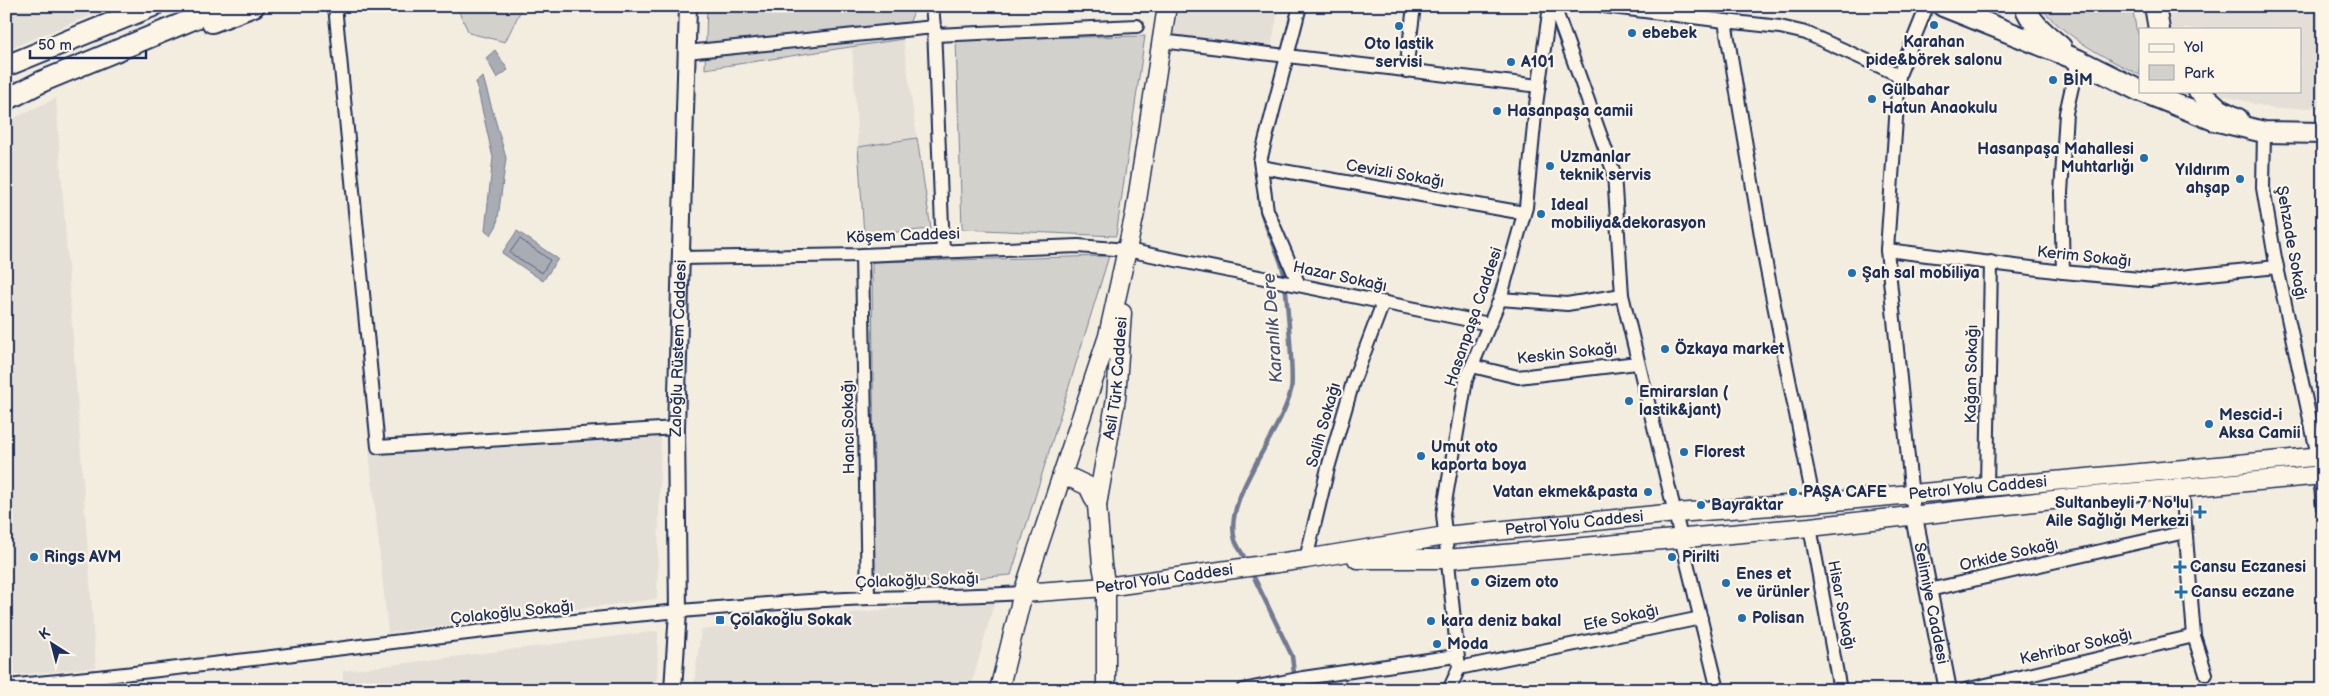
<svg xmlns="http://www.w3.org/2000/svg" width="2329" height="696" font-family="'Balsamiq Sans',sans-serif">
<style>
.built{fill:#e3dfd6}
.green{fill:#d3d1cc;stroke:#778095}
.water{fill:#a9acb3;stroke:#707a91}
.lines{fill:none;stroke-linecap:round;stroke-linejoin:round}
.shore{stroke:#546180;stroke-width:1}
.stream{stroke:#707a91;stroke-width:4.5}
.minor-casing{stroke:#1b2f5e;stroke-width:16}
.tertiary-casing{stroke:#1b2f5e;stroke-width:20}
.secondary-casing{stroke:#1b2f5e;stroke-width:21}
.primary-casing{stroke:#1b2f5e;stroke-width:24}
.minor{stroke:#fcf5e5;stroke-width:12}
.tertiary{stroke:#fcf5e5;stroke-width:16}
.secondary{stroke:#fcf5e5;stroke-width:18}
.primary{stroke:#fcf5e5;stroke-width:20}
.poi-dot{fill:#1f6fb2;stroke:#fcf5e5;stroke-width:2}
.labels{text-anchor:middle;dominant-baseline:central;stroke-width:4.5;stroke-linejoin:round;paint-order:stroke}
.poi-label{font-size:16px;font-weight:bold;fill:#1b2f5e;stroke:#fcf5e5;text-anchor:start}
.street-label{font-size:16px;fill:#1b2f5e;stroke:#fcf5e5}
.water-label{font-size:18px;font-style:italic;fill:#465478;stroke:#fcf5e5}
</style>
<rect width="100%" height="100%" fill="#f3ede0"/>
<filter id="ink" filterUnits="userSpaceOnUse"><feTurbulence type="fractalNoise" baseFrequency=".02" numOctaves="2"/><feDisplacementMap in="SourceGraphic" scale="10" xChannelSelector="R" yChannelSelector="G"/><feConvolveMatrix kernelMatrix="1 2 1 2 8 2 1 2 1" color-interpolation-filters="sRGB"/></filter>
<g filter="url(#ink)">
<g class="built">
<polygon points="6,6 113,6 6,50"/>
<polygon points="1180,6 1279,6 1271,48 1172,39"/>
<polygon points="2169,6 2323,6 2323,107 2273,109 2223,95 2219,91 2300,91 2300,29 2172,29"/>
<polygon points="903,39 917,138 858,147 852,47"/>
<polygon points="56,98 96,667 6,676 6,122"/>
<polygon points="661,432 657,599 388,633 369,451"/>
<polygon points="996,597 970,690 693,690 701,630"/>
<polygon points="658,631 657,690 343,690 343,671"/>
</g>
<g class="green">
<polygon points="456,6 510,6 521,10 505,42 469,33"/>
<polygon points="707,6 916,6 903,39 705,69"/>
<path d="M2039,6H2132L2136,28L2140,38V75C2103,57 2067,38 2039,6Z"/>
<polygon points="1145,36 1116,236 962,229 956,39"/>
<polygon points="917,138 931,229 864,235 858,147"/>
<polygon points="1109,256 1011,575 875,586 872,262"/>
</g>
<g class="water">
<polygon points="495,50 508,70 497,78 486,58"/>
<polygon points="483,77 506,158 497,225 491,235 485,230 493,158 476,82"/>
<polygon points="517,231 558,259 543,281 502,253"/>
</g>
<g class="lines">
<polygon class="shore" points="520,239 550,260 542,273 510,253"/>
<g class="stream">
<path d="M1248,564C1244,556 1238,548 1235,540C1222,499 1281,434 1291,390C1294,379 1286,278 1282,266C1275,243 1261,222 1259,197"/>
<polyline points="1251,571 1292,656 1296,690"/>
</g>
<defs>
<g id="minor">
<polyline points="335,6 378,447 676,428"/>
<polyline points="1554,6 1614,173 1622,295 1718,690"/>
<polyline points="1604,6 1725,21"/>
<polyline points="934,27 943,251"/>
<polyline points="935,35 1137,26"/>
<polyline points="1161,41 1539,86"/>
<polyline points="686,52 934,27 932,6"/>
<polyline points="1406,71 1414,6"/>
<polyline points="2264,132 2263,188 2275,258 2318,456 2323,507"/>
<polyline points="1261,167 1524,213"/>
<polyline points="1887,250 2063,272 2151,280 2277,267"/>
<polyline points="862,255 868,598"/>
<polyline points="681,258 862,255 1078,246 1127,250 1489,324"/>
<polyline points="2063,272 2061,193 2066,113 2078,60"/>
<polyline points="1299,285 1267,210 1260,161 1300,6"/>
<polyline points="1500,299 1567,304 1622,295"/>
<polyline points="1472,366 1518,377 1637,363"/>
<polyline points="1987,486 1991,262"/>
<polyline points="2182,487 2194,636 2206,674"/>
<polyline points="1814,503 1766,265 1725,21 1780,27 1806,33 1899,75"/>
<polyline points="1914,517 1887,250 1899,75 1927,6"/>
<polyline points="1810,527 1840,690"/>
<polyline points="1306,559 1328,468 1353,382 1383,303"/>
<polyline points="1929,590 2185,532"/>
<polyline points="1459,668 1443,514 1466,380 1500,299 1526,207 1536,105 1550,6"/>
<polyline points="1459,668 1701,618"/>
<path d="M6,686C231,666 455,630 680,611C743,606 806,600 869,598C921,597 972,596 1023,593"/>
<polyline points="1243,690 1303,678 1456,656"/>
<polyline points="1449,690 1459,668"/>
<polyline points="1965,690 2194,636"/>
</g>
<g id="tertiary">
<path id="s1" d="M1914,517L1948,690"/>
<path id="s2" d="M673,690L678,611L676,428L688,6"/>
</g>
<g id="secondary">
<polyline points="1061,478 1073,479 1088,486 1097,505"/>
<polyline points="1357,559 1446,559 1810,527 2071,498 2323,475"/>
<path id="s3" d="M1023,593L1106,587L1306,559L1445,536L1676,513L1814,503L2323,456"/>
<polyline points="999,690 1023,593 1108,336 1135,213 1167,6"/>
<path id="s4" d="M1106,690V587L1102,565L1097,505L1116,398L1122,313"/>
</g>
<g id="primary">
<polyline points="1943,6 2078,60 2140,91"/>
<path d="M2025,6C2031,24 2047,35 2061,47"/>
<polyline points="2155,6 2159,29"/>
<polyline points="212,22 254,6"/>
<polyline points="6,66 153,6"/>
<polyline points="2141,91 2214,120 2264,132 2323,133"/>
<polyline points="2199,91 2220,110 2238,119"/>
<polyline points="6,100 43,81 225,6"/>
</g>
</defs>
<use href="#minor" class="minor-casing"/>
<use href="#tertiary" class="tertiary-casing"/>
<use href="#secondary" class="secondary-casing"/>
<use href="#primary" class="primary-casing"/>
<use href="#minor" class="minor"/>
<use href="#tertiary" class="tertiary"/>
<use href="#secondary" class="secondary"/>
<use href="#primary" class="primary"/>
</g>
</g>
<g class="poi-dot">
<circle cx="1934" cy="25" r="5"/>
<circle cx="1399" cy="26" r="5"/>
<circle cx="1632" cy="33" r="5"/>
<circle cx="1511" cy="62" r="5"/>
<circle cx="2053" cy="80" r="5"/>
<circle cx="1872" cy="99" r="5"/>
<circle cx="1497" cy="111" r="5"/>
<circle cx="2144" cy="158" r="5"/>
<circle cx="1550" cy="166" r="5"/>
<circle cx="2240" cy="179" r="5"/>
<circle cx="1541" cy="214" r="5"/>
<circle cx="1852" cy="273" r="5"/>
<circle cx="1665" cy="349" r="5"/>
<circle cx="1629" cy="401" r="5"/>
<circle cx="2209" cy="424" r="5"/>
<circle cx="1684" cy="452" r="5"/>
<circle cx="1421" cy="456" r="5"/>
<circle cx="1648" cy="492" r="5"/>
<circle cx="1793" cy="492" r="5"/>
<circle cx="1701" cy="505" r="5"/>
<path d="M2197.5 504.5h5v5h5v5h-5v5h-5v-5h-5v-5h5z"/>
<circle cx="34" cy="557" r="5"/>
<circle cx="1672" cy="557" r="5"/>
<path d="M2177.5 559.5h5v5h5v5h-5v5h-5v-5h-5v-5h5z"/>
<circle cx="1475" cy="582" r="5"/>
<circle cx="1726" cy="583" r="5"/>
<path d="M2178.5 584.5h5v5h5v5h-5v5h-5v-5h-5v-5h5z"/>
<circle cx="1742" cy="618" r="5"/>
<rect x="715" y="615" width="10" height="10" rx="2.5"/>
<circle cx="1431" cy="621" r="5"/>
<circle cx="1437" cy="644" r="5"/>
</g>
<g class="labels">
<g class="poi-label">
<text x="1642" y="33">ebebek</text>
<text x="1934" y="42" text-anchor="middle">Karahan<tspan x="1934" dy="18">pide&amp;börek salonu</tspan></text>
<text x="1399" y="44" text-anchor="middle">Oto lastik<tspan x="1399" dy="18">servisi</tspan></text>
<text x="1521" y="62">A101</text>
<text x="2063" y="80">BİM</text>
<text x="1882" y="90">Gülbahar<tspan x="1882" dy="18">Hatun Anaokulu</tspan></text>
<text x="1507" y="111">Hasanpaşa camii</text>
<text x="2134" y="149" text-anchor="end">Hasanpaşa Mahallesi<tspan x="2134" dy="18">Muhtarlığı</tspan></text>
<text x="1560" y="157">Uzmanlar<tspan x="1560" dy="18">teknik servis</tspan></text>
<text x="2230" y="170" text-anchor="end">Yıldırım<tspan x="2230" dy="18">ahşap</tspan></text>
<text x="1551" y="205">Ideal<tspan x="1551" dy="18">mobiliya&amp;dekorasyon</tspan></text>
<text x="1862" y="273">Şah sal mobiliya</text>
<text x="1675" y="349">Özkaya market</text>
<text x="1639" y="392">Emirarslan (<tspan x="1639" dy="18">lastik&amp;jant)</tspan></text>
<text x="2219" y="415">Mescid-i<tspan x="2219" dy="18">Aksa Camii</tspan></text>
<text x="1431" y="447">Umut oto<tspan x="1431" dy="18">kaporta boya</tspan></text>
<text x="1694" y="452">Florest</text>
<text x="1638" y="492" text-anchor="end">Vatan ekmek&amp;pasta</text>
<text x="1803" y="492">PAŞA CAFE</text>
<text x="2189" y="503" text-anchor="end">Sultanbeyli 7 No'lu<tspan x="2189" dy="18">Aile Sağlığı Merkezi</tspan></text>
<text x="1711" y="505">Bayraktar</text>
<text x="44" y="557">Rings AVM</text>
<text x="1682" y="557">Pirilti</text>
<text x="2190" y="567">Cansu Eczanesi</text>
<text x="1736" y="574">Enes et<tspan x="1736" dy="18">ve ürünler</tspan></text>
<text x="1485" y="582">Gizem oto</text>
<text x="2191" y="592">Cansu eczane</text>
<text x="1752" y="618">Polisan</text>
<text x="730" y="620">Çolakoğlu Sokak</text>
<text x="1441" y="621">kara deniz bakal</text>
<text x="1447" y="644">Moda</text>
</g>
<g class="street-label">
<text transform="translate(1395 174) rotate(10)">Cevizli Sokağı</text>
<text transform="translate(903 236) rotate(-2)">Köşem Caddesi</text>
<text transform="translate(2291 243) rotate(80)">Şehzade Sokağı</text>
<text transform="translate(2084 257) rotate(6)">Kerim Sokağı</text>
<text transform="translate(1340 277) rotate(12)">Hazar Sokağı</text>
<text transform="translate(1474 317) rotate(-71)">Hasanpaşa Caddesi</text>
<text stroke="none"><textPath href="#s2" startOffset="342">Zaloğlu Rüstem Caddesi</textPath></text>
<text transform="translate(1567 354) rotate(-6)">Keskin Sokağı</text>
<text transform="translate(1972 374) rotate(-89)">Kağan Sokağı</text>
<text stroke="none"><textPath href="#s4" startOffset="314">Asil Türk Caddesi</textPath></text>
<text transform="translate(1324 425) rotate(-74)">Salih Sokağı</text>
<text transform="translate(849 427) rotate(-91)">Hancı Sokağı</text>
<text stroke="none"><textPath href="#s3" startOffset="961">Petrol Yolu Caddesi</textPath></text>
<text stroke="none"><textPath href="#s3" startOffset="556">Petrol Yolu Caddesi</textPath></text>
<text transform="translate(2009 555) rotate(-13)">Orkide Sokağı</text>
<text stroke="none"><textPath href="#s3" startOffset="142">Petrol Yolu Caddesi</textPath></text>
<text transform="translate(917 581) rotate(-2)">Çolakoğlu Sokağı</text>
<text stroke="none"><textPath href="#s1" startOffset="88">Selimiye Caddesi</textPath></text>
<text transform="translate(1841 605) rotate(79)">Hisar Sokağı</text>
<text transform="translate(512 613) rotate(-6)">Çolakoğlu Sokağı</text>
<text transform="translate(1621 618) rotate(-12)">Efe Sokağı</text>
<text transform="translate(2076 647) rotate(-13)">Kehribar Sokağı</text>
</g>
<g class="water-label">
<text transform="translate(1273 328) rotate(-94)">Karanlık Dere</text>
</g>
</g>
<rect width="2329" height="696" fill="none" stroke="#fcf5e5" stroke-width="25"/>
<rect x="12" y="12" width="2304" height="671" fill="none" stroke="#1b2f5e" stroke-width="2" filter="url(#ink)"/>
<rect x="2139" y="28" width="162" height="65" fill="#fcf5e5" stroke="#a2a6af"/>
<rect x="2149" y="44" width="25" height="8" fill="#fcf5e5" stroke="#a2a6af"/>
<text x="2184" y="52" font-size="15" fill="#1b2f5e">Yol</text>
<rect x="2149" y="65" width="25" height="15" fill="#d3d1cc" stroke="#a2a6af"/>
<text x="2184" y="78" font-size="15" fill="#1b2f5e">Park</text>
<g transform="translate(52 644) rotate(324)" stroke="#fcf5e5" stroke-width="4" paint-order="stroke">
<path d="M0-4L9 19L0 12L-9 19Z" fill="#1b2f5e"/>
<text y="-8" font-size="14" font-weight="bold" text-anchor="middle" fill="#1b2f5e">K</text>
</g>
<path d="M30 50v8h116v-8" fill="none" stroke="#1b2f5e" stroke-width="2.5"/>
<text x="38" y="50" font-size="15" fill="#1b2f5e" stroke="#fcf5e5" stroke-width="4" paint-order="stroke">50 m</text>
</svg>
